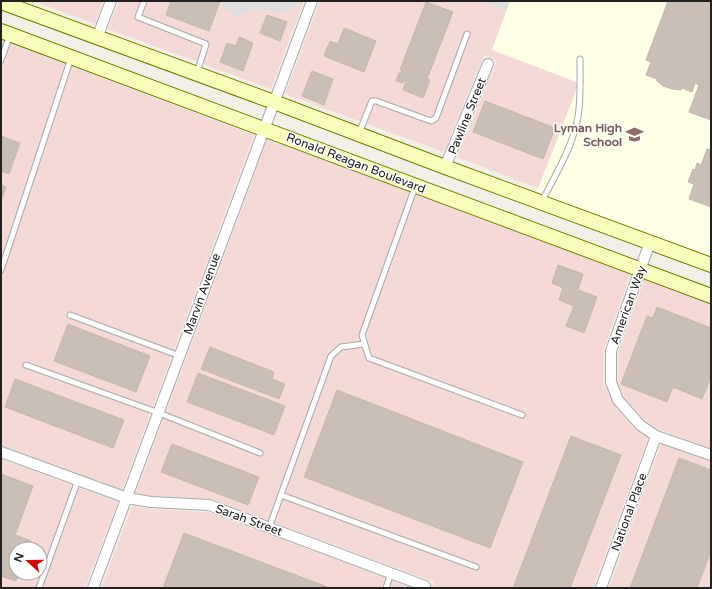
<svg xmlns="http://www.w3.org/2000/svg" width="712" height="589" font-family="'Varela Round',sans-serif">
<style>
.residential{fill:#dfdede}
.commercial{fill:#f4d9d6;fill-rule:evenodd}
.education{fill:#feffe4}
.building{fill:#c8beb6;stroke:#c5b7a8}
.lines{fill:none;stroke-linecap:round;stroke-linejoin:round}
.lane-casing{stroke:#a8a8a8;stroke-width:7}
.street-casing{stroke:#a8a8a8;stroke-width:12}
.secondary-casing{stroke:#6c8100;stroke-width:16}
.lane{stroke:#fff;stroke-width:5}
.street{stroke:#fff;stroke-width:10}
.secondary{stroke:#f7feb9;stroke-width:14}
.labels{text-anchor:middle;dominant-baseline:central;stroke-width:3;stroke-linejoin:round;paint-order:stroke}
.street-label{font-size:12px;fill:#212121;stroke:#fff}
.education-label{font-size:12px;font-weight:bold;fill:#785e54;stroke:#fff;text-anchor:end}
</style>
<rect width="100%" height="100%" fill="#f2efe7"/>
<g class="residential">
<polygon points="220,1 299,1 296,9 279,12 256,9 235,17 219,5"/>
<polygon points="481,1 510,1 507,11"/>
</g>
<g class="commercial">
<polygon points="33,1 103,1 95,24"/>
<polygon points="119,1 220,1 219,5 235,17 256,9 279,12 296,9 299,1 304,1 271,89 108,29"/>
<polygon points="320,1 481,1 507,11 492,50 579,83 538,188 457,157 497,61 484,55 444,152 285,94"/>
<polygon points="1,40 254,135 122,490 1,445"/>
<polygon points="267,140 357,171 631,273 604,349 603,382 613,403 634,429 648,438 593,588 432,588 434,582 211,499 151,496 136,493"/>
<polygon points="645,278 711,303 711,449 660,430 645,421 624,397 618,382 618,353"/>
<polygon points="661,444 711,462 711,588 609,588"/>
<path d="M1,459L118,502L85,588H1ZM16,549H40V573H16Z"/>
<polygon points="132,506 151,509 208,512 413,588 101,588"/>
</g>
<polygon class="education" points="510,1 711,1 711,265 534,200 579,83 492,50"/>
<g class="building">
<polygon points="171,1 220,1 209,31 166,15"/>
<polygon points="668,1 711,1 711,120 689,112 699,85 695,83 692,92 682,88 681,90 672,89 663,86 656,80 657,79 646,75 651,62 646,60"/>
<polygon points="426,2 453,12 427,79 430,80 423,98 403,90 406,81 404,80 403,83 396,81 399,73 401,73 402,70 400,70"/>
<polygon points="267,15 287,22 280,41 260,33"/>
<polygon points="344,28 376,41 364,72 324,56 330,41 338,44"/>
<polygon points="239,37 253,43 243,71 220,62 227,43 236,46"/>
<polygon points="312,71 333,79 324,105 302,96"/>
<polygon points="485,101 555,128 543,159 473,132"/>
<polygon points="1,136 20,143 9,174 1,171"/>
<polygon points="707,149 711,150 711,207 689,199 694,184 688,182 693,169 695,170 697,163 701,165"/>
<polygon points="1,185 6,187 1,201"/>
<polygon points="558,265 583,274 578,290 597,297 584,333 566,326 574,306 559,300 563,288 552,283"/>
<polygon points="657,307 711,328 711,376 702,399 673,387 667,402 621,384 647,316 653,318"/>
<polygon points="68,324 150,356 136,392 54,361"/>
<polygon points="210,347 274,372 272,379 285,384 279,399 201,369"/>
<polygon points="198,373 285,406 274,435 187,402"/>
<polygon points="15,379 124,420 113,448 5,407"/>
<polygon points="337,390 523,462 490,548 304,477"/>
<polygon points="571,436 621,455 570,588 513,588"/>
<polygon points="172,444 259,477 248,505 161,472"/>
<polygon points="679,458 711,470 711,551 697,588 630,588"/>
<polygon points="1,474 33,486 15,535 31,541 28,549 16,549 16,573 19,573 16,581 1,576"/>
<polygon points="184,533 330,588 163,588"/>
</g>
<g class="lines">
<defs>
<g id="lane">
<polyline points="144,1 138,17 206,44 197,73"/>
<polyline points="1,60 10,35"/>
<polyline points="359,133 372,101 376,101 431,121 436,118 467,34"/>
<polyline points="415,187 362,335 369,358 522,415"/>
<path d="M542,201C555,176 573,146 578,117C581,98 580,78 580,59"/>
<polyline points="1,270 71,58"/>
<polyline points="70,315 180,356"/>
<polyline points="26,365 159,413 260,453"/>
<polyline points="281,495 476,567"/>
<polyline points="269,528 331,356 341,347 364,344"/>
<polyline points="39,588 78,480"/>
<polyline points="386,588 391,573"/>
</g>
<g id="street">
<polyline points="97,38 111,1"/>
<polyline points="445,167 488,64"/>
<polyline points="650,242 611,351 611,382 618,400 640,425 656,436 711,455"/>
<polyline points="1,452 127,498 151,502 209,505 425,586"/>
<polyline points="93,588 312,1"/>
<polyline points="601,588 656,436"/>
</g>
<g id="secondary">
<polyline points="1,2 274,102 445,167 711,265"/>
<polyline points="1,31 711,296"/>
</g>
</defs>
<use href="#lane" class="lane-casing"/>
<use href="#street" class="street-casing"/>
<use href="#secondary" class="secondary-casing"/>
<use href="#lane" class="lane"/>
<use href="#street" class="street"/>
<use href="#secondary" class="secondary"/>
</g>
<defs>
<symbol id="school-bare" viewBox="-9 -9 18 18"><path d="M0-5L7-2L0 1L-7-2ZM-4 1L0 2.5L4 1V4Q0 6-4 4Z" fill="#8d6e63" stroke="#fff" stroke-width="2.5" paint-order="stroke"/></symbol>
</defs>
<g fill-rule="evenodd">
<use href="#school-bare" x="622" y="122" width="25" height="25"/>
</g>
<g class="labels">
<g class="street-label">
<text transform="translate(467 116) rotate(-68)">Pawline Street</text>
<text transform="translate(356 163) rotate(21)">Ronald Reagan Boulevard</text>
<text transform="translate(202 294) rotate(-70)">Marvin Avenue</text>
<text transform="translate(628 305) rotate(-70)">American Way</text>
<text transform="translate(629 512) rotate(-70)">National Place</text>
<text transform="translate(249 520) rotate(20)">Sarah Street</text>
</g>
<g class="education-label">
<text x="622" y="128">Lyman High<tspan x="622" dy="14">School</tspan></text>
</g>
</g>
<rect width="712" height="589" fill="none" stroke="#212121" stroke-width="4"/>
<g transform="translate(28 561) rotate(291)"><circle r="19" fill="#ffffff" stroke="#a6a6a6"/>
<path d="M0-3L7 15L0 10L-7 15Z" fill="#d30b00"/>
<text y="-6" font-size="11" font-weight="bold" text-anchor="middle" fill="#212121">N</text>
</g>
</svg>
